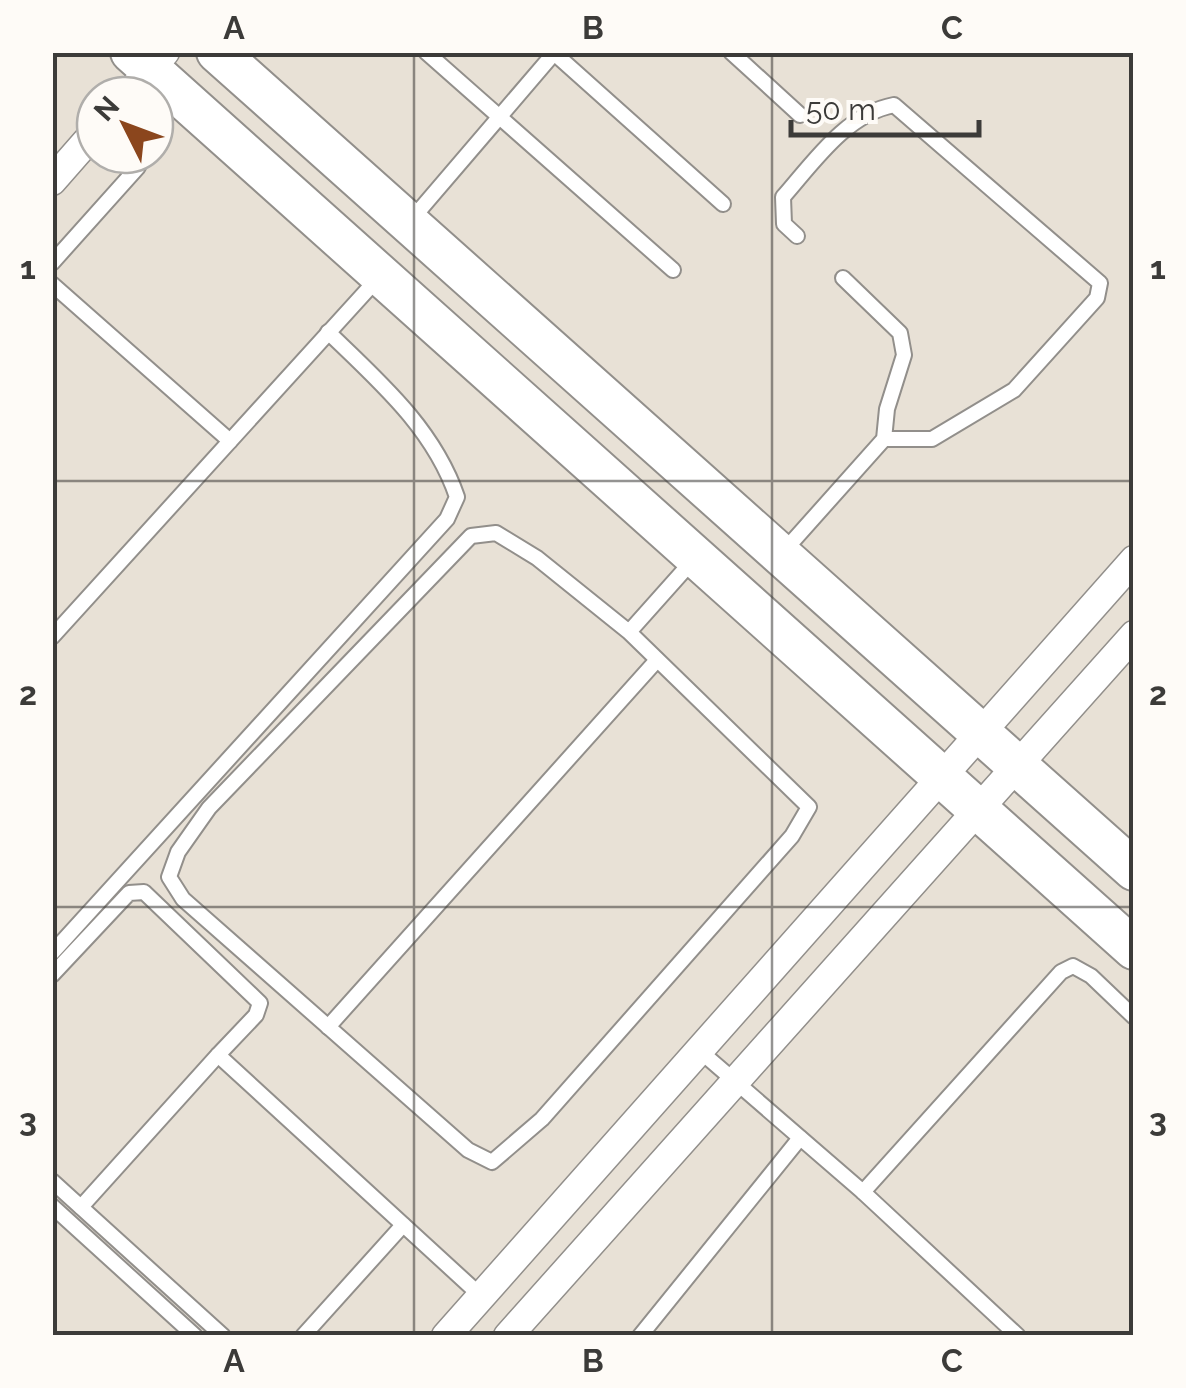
<svg xmlns="http://www.w3.org/2000/svg" width="1186" height="1388" font-family="Raleway,sans-serif">
<style>
.built{fill:#e8e1d6;fill-rule:evenodd}
.lines{fill:none;stroke-linecap:round;stroke-linejoin:round}
.lane-casing{stroke:#928f8b;stroke-width:18}
.street-casing{stroke:#928f8b;stroke-width:31}
.secondary-casing{stroke:#928f8b;stroke-width:44}
.lane{stroke:#fff;stroke-width:14}
.street{stroke:#fff;stroke-width:28}
.secondary{stroke:#fff;stroke-width:40}
.grid{fill:none;stroke:#3c3b39;stroke-width:2.5;stroke-opacity:0.55}
.neatline{fill:none;stroke:#3c3b39;stroke-width:4}
.grid-label{font-size:32px;text-anchor:middle;font-weight:bold;fill:#3c3b39}
</style>
<rect width="100%" height="100%" fill="#f1eee9"/>
<path class="built" d="M53,53H1133V1335H53ZM95,95H155V155H95Z"/>
<g class="lines">
<defs>
<g id="lane">
<polyline points="426,52 673,270"/>
<polyline points="553,52 723,204"/>
<polyline points="731,52 800,115"/>
<polyline points="412,219 555,52"/>
<path d="M797,236L784,224L783,197C813,163 846,114 894,105L1100,283L1097,298L1014,390L932,439H884"/>
<polyline points="52,263 138,167"/>
<polyline points="52,284 230,441"/>
<polyline points="784,551 884,439 887,409 904,355 900,333 843,278"/>
<polyline points="629,632 809,807 792,836 542,1119 492,1162 468,1150 183,899 169,877 178,852 209,808 471,536 496,533 537,558 629,632 695,558"/>
<polyline points="52,637 380,276"/>
<path d="M52,953L447,519L457,497C434,429 380,382 328,332"/>
<polyline points="52,975 129,893 144,892 260,1003 256,1015 218,1055 481,1296"/>
<polyline points="328,1027 657,660"/>
<polyline points="700,1051 863,1192 1018,1336"/>
<polyline points="52,1181 223,1336"/>
<polyline points="863,1192 1061,972 1073,966 1091,976 1134,1017"/>
<polyline points="52,1206 195,1336"/>
<polyline points="81,1207 218,1055"/>
<polyline points="303,1336 403,1225"/>
<polyline points="640,1336 800,1138"/>
</g>
<g id="street">
<polyline points="128,95 165,52"/>
<polyline points="52,181 95,132"/>
<polyline points="446,1336 1134,560"/>
<polyline points="508,1336 1134,635"/>
</g>
<g id="secondary">
<polyline points="131,52 1134,949"/>
<polyline points="217,52 1134,870"/>
</g>
</defs>
<use href="#lane" class="lane-casing"/>
<use href="#street" class="street-casing"/>
<use href="#secondary" class="secondary-casing"/>
<use href="#lane" class="lane"/>
<use href="#street" class="street"/>
<use href="#secondary" class="secondary"/>
</g>
<path class="grid" d="M414,52V1336M772,52V1336M52,481H1134M52,907H1134"/>
<rect width="1186" height="1388" fill="none" stroke="#fefbf7" stroke-width="110"/>
<g transform="translate(125 125) rotate(312)"><circle r="48" fill="#fefbf7" stroke="#b0aeab" stroke-width="2.5"/>
<path d="M0-8L18 38L0 25L-18 38Z" fill="#8b461d"/>
<text y="-15" font-size="28" font-weight="bold" text-anchor="middle" fill="#3c3b39">N</text>
</g>
<path d="M791 120v15h188v-15" fill="none" stroke="#3c3b39" stroke-width="5"/>
<text x="806" y="120" font-size="30" fill="#3c3b39" stroke="#fefbf7" stroke-width="8" paint-order="stroke">50 m</text>
<rect x="55" y="55" width="1076" height="1278" class="neatline"/>
<g class="grid-label">
<text x="234" y="39">A</text>
<text x="593" y="39">B</text>
<text x="952" y="39">C</text>
<text x="28" y="279">1</text>
<text x="1158" y="279">1</text>
<text x="28" y="705">2</text>
<text x="1158" y="705">2</text>
<text x="28" y="1131">3</text>
<text x="1158" y="1131">3</text>
<text x="234" y="1372">A</text>
<text x="593" y="1372">B</text>
<text x="952" y="1372">C</text>
</g>
</svg>
